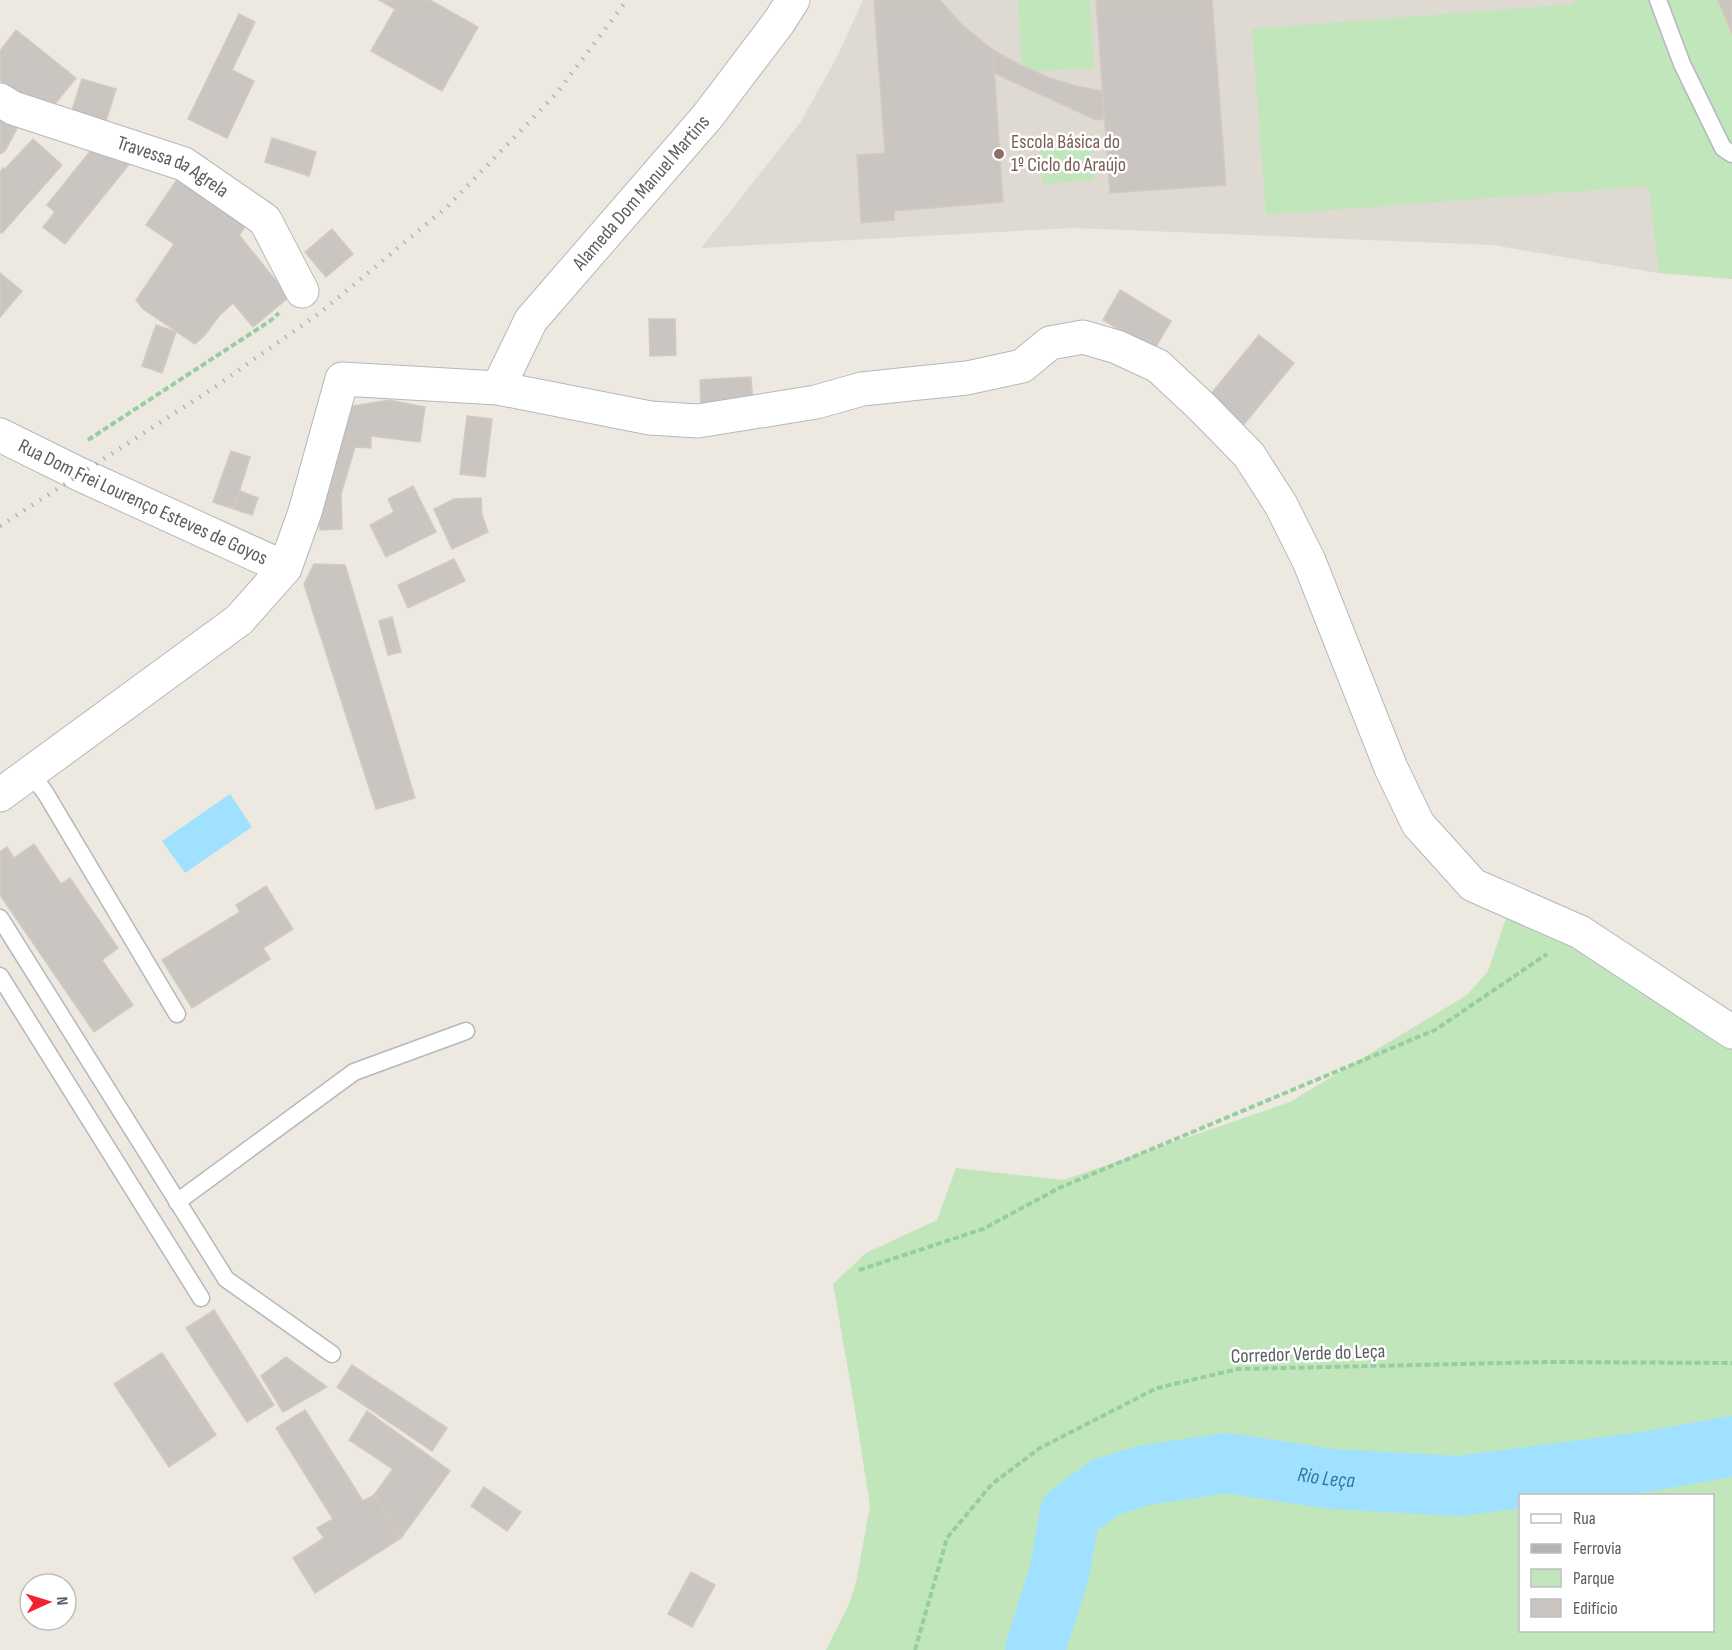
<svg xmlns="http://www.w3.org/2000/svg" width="1732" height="1650" font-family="'Sofia Sans Condensed',sans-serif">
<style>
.education{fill:#dfdad1}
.green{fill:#c1e6bb;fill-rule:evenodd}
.water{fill:#9fe1ff}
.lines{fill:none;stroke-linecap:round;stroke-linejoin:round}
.river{stroke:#9fe1ff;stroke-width:60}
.building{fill:#cac5c0;stroke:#d2cabf;stroke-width:1.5}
.service-casing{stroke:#b4b8bc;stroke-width:19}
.minor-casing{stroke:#b4b8bc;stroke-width:35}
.path{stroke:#97cd9f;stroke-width:4;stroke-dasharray:6 3;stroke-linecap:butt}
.service{stroke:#fff;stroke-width:16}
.minor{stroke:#fff;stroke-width:33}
.rail{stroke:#b2b3b3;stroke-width:4.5;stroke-dasharray:1.5 8;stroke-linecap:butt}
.education-dot{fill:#8d6e63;stroke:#fff;stroke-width:2}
.labels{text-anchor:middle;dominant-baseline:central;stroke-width:5;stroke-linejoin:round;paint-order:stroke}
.education-label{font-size:20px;fill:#785e54;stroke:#fff;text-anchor:start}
.street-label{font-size:20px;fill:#595e62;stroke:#fff}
.water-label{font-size:21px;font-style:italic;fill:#3478a3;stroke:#fff}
</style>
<rect width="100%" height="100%" fill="#ede9e1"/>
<polygon class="education" points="863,0 1574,0 1650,186 1658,273 1492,245 1074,228 701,248 800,123 836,59"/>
<g class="green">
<polygon points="1018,0 1090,0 1094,68 1022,72"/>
<polygon points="1574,0 1732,0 1732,279 1658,273 1649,186 1266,215 1252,29 1574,4"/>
<polygon points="1091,144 1094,180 1043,184 1040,148"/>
<path d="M1507,915L1732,1019V1650H826L849,1604L856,1583L870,1506L854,1404L833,1284L866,1253L937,1220L956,1168L1063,1180L1290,1102L1467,995L1488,971ZM1520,1496H1712V1630H1520Z"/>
</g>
<polygon class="water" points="230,794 252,827 185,873 162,841"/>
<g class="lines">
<path class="river" id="s1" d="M1035,1650L1059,1573L1070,1513L1106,1487L1146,1475L1227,1463L1332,1479L1459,1486L1651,1461L1732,1446"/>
</g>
<g class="building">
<polygon points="379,0 430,0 478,27 442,91 371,51 395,9"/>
<polygon points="874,0 940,0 962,25 993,50 1003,202 894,211 894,220 861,223 857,155 885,153"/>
<polygon points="1096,0 1212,0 1226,185 1110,193"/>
<polygon points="1718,0 1732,0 1732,34"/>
<polygon points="239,14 255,22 232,70 254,81 227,138 188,119"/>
<polygon points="16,30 76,78 45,116 0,80 0,51"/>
<polygon points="993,50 1020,65 1050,78 1076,86 1102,91 1104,119 1096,120 994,73"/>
<polygon points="82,79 116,89 105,124 71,113"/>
<polygon points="0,107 22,119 5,151 0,154"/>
<polygon points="272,138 316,152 309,176 265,162"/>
<polygon points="33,139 62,165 2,233 0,232 0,172 3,168 5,169"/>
<polygon points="100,139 130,163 65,244 43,227 55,212 47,205"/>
<polygon points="182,172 251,219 239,235 289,297 253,327 233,303 219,316 204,336 195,344 143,309 136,300 174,244 146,225"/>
<polygon points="332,229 353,254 326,277 305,252"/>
<polygon points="0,273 22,291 0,317"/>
<polygon points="1120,290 1171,321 1154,350 1103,320"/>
<polygon points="649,319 675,319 676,355 650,356"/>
<polygon points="156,325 176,332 162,373 142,366"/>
<polygon points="1259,335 1294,363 1241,428 1206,400"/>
<polygon points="751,377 753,403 701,407 700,380"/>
<polygon points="389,400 425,407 420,442 371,436 371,448 355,447 341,494 342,529 320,530 319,489 342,408"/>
<polygon points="467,416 492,419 485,477 460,474"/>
<polygon points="231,451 250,457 234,509 213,502"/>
<polygon points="413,486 436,532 386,557 370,525 394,512 388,499"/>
<polygon points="240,491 258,498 252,515 234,509"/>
<polygon points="481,498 482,515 488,532 452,549 434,509 454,499"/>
<polygon points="454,559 465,581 408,608 398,585"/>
<polygon points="314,564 345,565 415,798 376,809 304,584"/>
<polygon points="392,617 401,652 388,655 379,621"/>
<polygon points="34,844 61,884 70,878 118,948 102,960 133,1005 94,1032 0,895 0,852 7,847 14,858"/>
<polygon points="266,886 293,929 263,948 270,959 192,1008 162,960 240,912 236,905"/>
<polygon points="214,1310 274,1405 247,1422 186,1328"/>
<polygon points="162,1353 216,1435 169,1467 114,1384"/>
<polygon points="286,1357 327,1387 283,1412 261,1376"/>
<polygon points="352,1365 447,1428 432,1451 337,1387"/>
<polygon points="305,1410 363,1501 374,1495 401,1538 315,1593 293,1558 324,1538 317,1528 333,1519 276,1428"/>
<polygon points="367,1411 450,1471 401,1538 374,1495 393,1469 349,1440"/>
<polygon points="484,1487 521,1512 507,1531 471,1506"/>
<polygon points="691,1572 715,1585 692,1627 668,1614"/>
</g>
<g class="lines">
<defs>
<g id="service">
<polyline points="1658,0 1682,64 1723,148 1732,154"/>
<polyline points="31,773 46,794 177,1014"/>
<polyline points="0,918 226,1279 332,1354"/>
<polyline points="0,976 201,1298"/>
<polyline points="177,1202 354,1072 466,1031"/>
</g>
<g id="minor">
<path id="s2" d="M0,100L13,108L184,164L265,220L302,291"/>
<path id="s3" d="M498,388L531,320L707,117L779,22L793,0"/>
<path id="s4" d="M0,435L79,474L285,568"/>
<polyline points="0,795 239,620 285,568 305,512 342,379 498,388 650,418 698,421 816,402 862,389 967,378 1022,366 1050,343 1083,337 1117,347 1158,366 1202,407 1249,455 1281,505 1309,561 1391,768 1418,824 1473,885 1580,932 1732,1032"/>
</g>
</defs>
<use href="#service" class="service-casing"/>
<use href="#minor" class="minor-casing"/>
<g class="path">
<polyline points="88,440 270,321 279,313"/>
<polyline points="859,1270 983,1229 1059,1188 1435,1030 1547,954"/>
<polyline points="915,1650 947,1538 992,1484 1040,1448 1157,1388 1238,1369 1548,1362 1732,1363"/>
</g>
<use href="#service" class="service"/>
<use href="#minor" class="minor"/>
<polyline class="rail" points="0,526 212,389 321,312 447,207 556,94 627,0"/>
</g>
<circle class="education-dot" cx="999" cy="154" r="6"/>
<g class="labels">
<g class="education-label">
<text x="1011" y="142">Escola Básica do<tspan x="1011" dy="23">1º Ciclo do Araújo</tspan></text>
</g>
<g class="street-label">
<text stroke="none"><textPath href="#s2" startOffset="186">Travessa da Agrela</textPath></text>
<text stroke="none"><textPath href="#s3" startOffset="244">Alameda Dom Manuel Martins</textPath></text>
<text stroke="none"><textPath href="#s4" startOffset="158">Rua Dom Frei Lourenço Esteves de Goyos</textPath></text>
<text transform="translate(1308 1354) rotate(-2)">Corredor Verde do Leça</text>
</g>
<g class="water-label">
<text stroke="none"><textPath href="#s1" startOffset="410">Rio Leça</textPath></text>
</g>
</g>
<rect x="1519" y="1494" width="195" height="138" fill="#ffffff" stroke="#bdbfc0" stroke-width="1.5"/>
<rect x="1531" y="1514" width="30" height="9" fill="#ffffff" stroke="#bdbfc0" stroke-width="1.5"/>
<text x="1573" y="1524" font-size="18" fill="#595e62">Rua</text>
<rect x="1531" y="1544" width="30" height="9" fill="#b2b3b3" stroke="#bdbfc0" stroke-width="1.5"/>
<text x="1573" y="1554" font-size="18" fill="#595e62">Ferrovia</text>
<rect x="1531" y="1569" width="30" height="18" fill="#c1e6bb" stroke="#bdbfc0" stroke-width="1.5"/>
<text x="1573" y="1584" font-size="18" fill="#595e62">Parque</text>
<rect x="1531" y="1599" width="30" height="18" fill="#cac5c0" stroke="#bdbfc0" stroke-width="1.5"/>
<text x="1573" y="1614" font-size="18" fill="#595e62">Edifício</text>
<g transform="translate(48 1602) rotate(86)"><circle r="28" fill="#ffffff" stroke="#bdbfc0" stroke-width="1.5"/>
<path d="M0-4.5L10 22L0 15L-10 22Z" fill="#f0242e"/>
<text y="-9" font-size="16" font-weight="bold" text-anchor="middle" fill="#595e62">N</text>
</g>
</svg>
